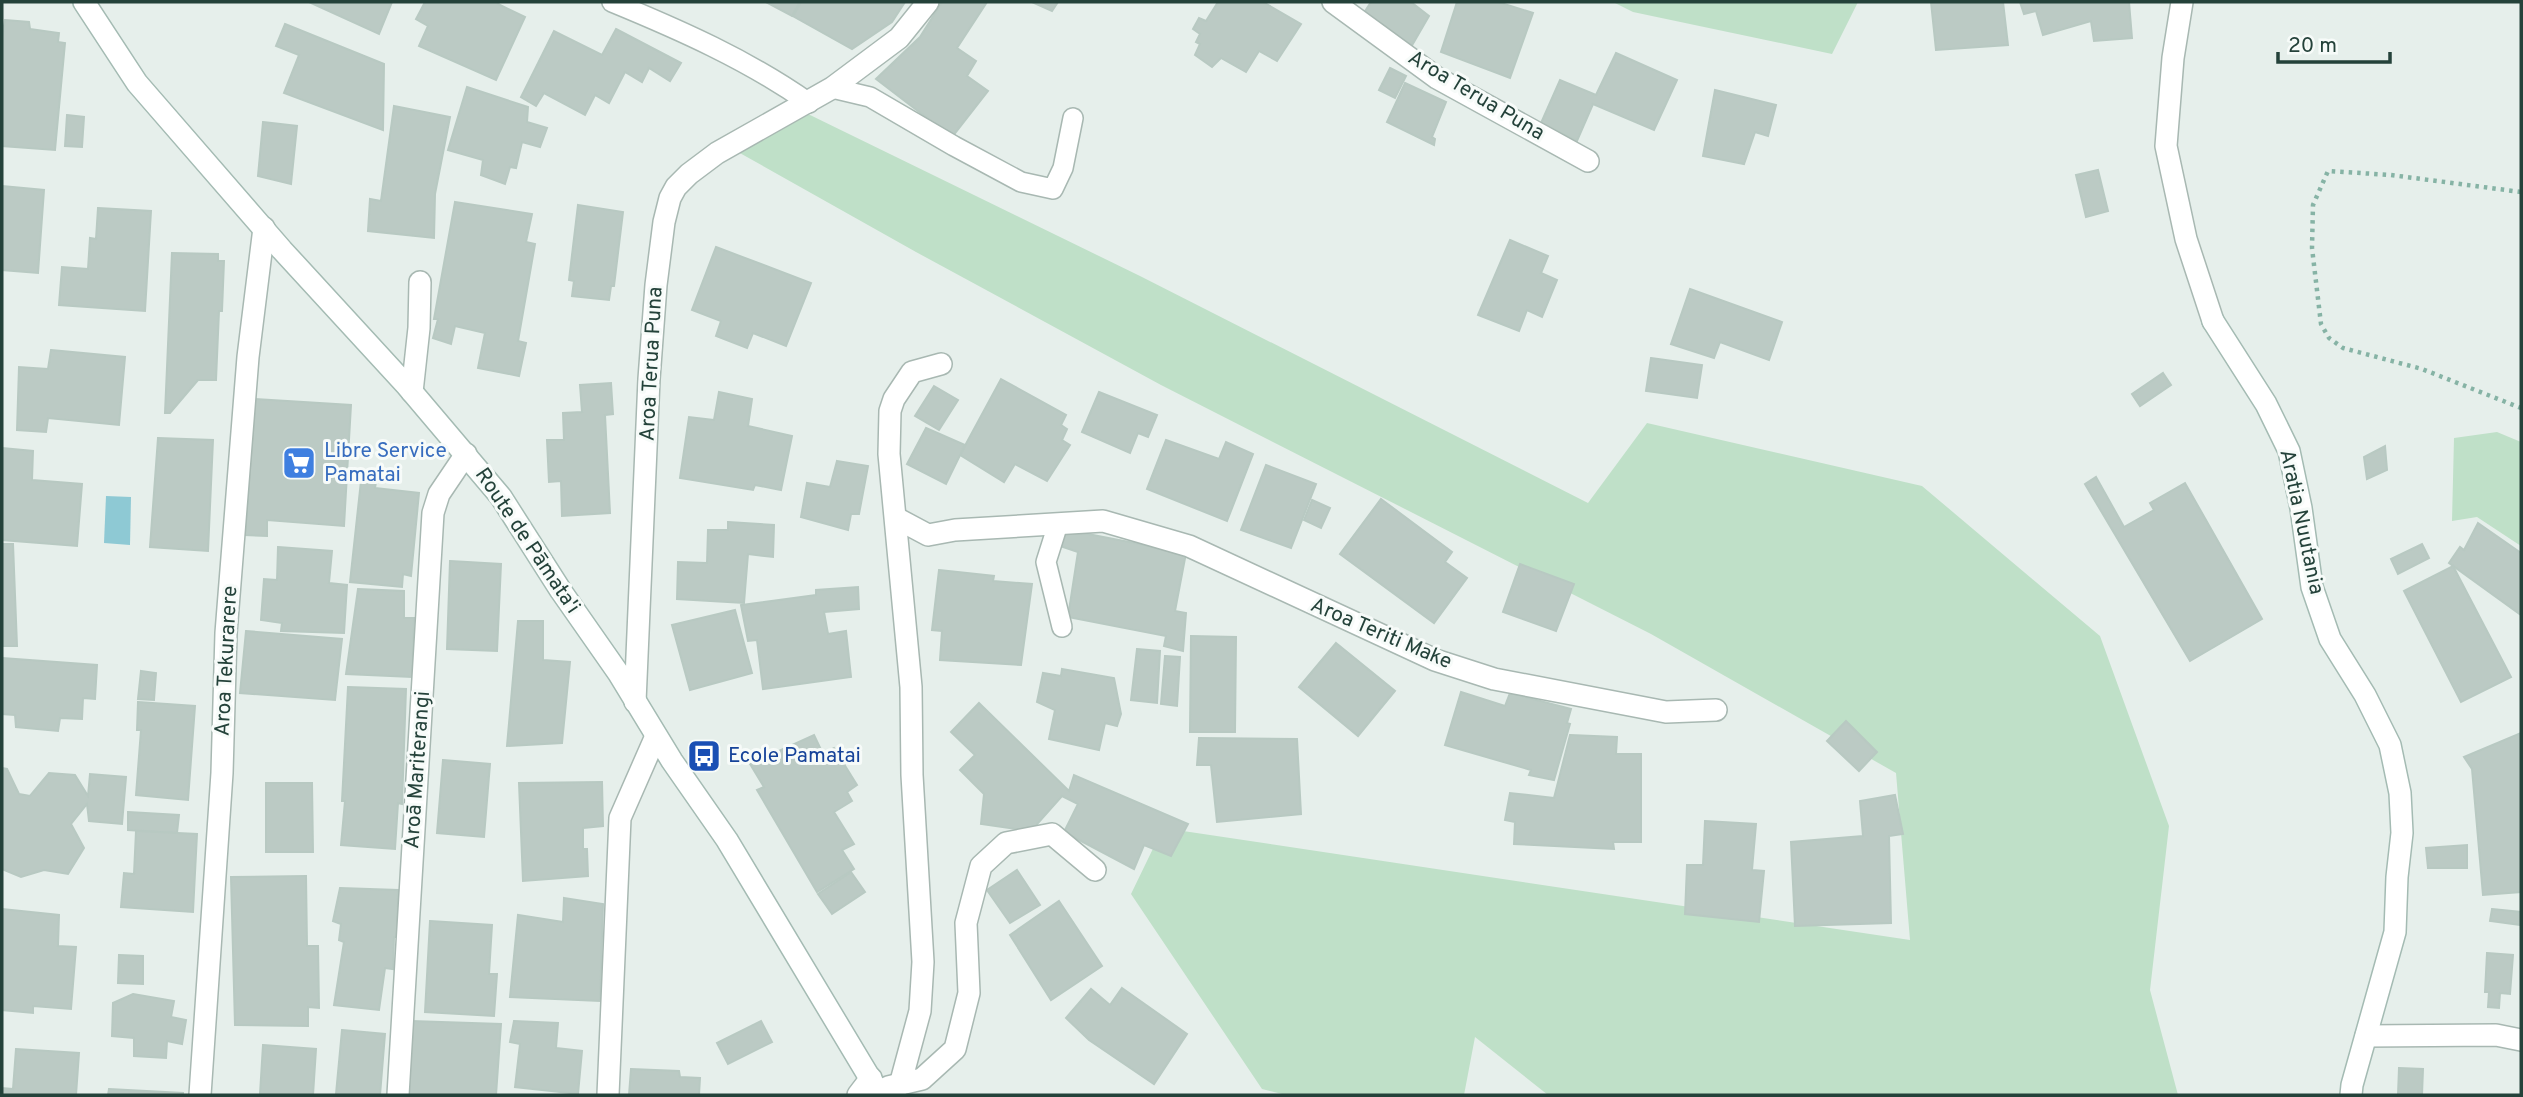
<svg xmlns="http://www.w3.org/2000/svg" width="2523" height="1097" font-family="Overpass,sans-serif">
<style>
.green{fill:#bfe0c8}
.water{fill:#8ec9d4}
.building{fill:#bbcac4;stroke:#b8c9c2;stroke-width:2}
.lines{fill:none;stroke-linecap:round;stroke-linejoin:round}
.lane-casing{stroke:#a8b8b2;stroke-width:22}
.street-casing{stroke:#a8b8b2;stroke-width:24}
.secondary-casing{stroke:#a4bbb3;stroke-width:24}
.path{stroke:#86b3a5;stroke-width:4.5;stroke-dasharray:3.5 5;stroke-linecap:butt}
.lane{stroke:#fff;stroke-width:19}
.street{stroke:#fff;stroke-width:21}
.secondary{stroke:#fff;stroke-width:21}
.labels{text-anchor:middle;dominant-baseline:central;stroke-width:6;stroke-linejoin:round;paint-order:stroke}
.street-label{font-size:21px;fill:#24423a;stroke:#f7fbf9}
.shop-label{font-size:21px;fill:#366cbe;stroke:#f7fbf9;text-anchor:start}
.transit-label{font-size:21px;fill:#164399;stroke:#f7fbf9;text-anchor:start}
</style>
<rect width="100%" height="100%" fill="#e6efeb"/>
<g class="green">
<polygon points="1613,2 1858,2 1832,54 1633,12"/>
<polygon points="808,114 1140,276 1588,503 1647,423 1922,486 2100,636 2169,826 2150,990 2178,1095 1548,1095 1475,1037 1464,1095 1286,1095 1262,1089 1131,894 1163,828 1910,940 1896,773 1651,634 1161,385 916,252 738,152"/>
<polygon points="2497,432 2521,442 2521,546 2477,517 2452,521 2454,438"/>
</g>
<polygon class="water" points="106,496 131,497 130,545 104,543"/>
<g class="building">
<polygon points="309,2 392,2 379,34"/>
<polygon points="425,2 499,2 498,4 525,17 496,80 419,46 428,26 416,19"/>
<polygon points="766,2 800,2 792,16"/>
<polygon points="801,2 905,2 892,22 852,49 793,16"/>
<polygon points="942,2 987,2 957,48 976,61 967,76 988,91 952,137 876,79 920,37"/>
<polygon points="1032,2 1058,2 1052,11"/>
<polygon points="1218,2 1263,2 1301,24 1277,61 1259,51 1246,72 1221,58 1212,67 1195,55 1200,44 1196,42 1200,34 1193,29 1199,18 1206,21"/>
<polygon points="1371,2 1411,2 1429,16 1411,47 1362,16"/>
<polygon points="1457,2 1498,2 1533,13 1510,78 1441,52"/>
<polygon points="1931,2 2003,2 2008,45 1936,50"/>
<polygon points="2020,2 2129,2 2132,38 2094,41 2091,21 2043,35 2036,11 2024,14"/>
<polygon points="5,20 29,22 30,29 59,33 58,42 65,43 55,150 2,146 2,37"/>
<polygon points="285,24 384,64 383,130 284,93 299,55 276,46"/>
<polygon points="616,29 681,63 670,81 649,68 642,82 625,72 609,103 595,95 585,115 544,93 536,106 521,97 554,31 602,55"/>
<polygon points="1616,53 1677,80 1654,130 1593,104 1577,141 1541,123 1560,80 1596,95"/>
<polygon points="1390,68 1406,76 1395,98 1379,90"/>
<polygon points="1405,83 1446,102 1432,137 1435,139 1434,145 1387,122"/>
<polygon points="467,87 528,107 527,122 547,128 540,147 522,142 516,168 510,167 505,184 481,175 483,160 448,150"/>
<polygon points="1715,90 1776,105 1768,136 1755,132 1744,164 1703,156"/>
<polygon points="394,106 450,117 435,194 434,238 368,231 370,199 381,201"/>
<polygon points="67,115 84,117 82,147 65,146"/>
<polygon points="263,122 297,126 291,184 258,176"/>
<polygon points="2098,170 2108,211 2086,217 2076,175"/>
<polygon points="2,186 44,190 38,273 2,270"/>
<polygon points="455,202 532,214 526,242 535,244 518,341 526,343 519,376 478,368 485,333 455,326 451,344 433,338 438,319 434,319"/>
<polygon points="578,205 623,212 614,286 611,286 609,300 572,296 574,281 569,280"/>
<polygon points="98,208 151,211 145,311 59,305 62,267 88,269 90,238 96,239"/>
<polygon points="1510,240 1548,256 1541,273 1557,280 1542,317 1527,310 1519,331 1478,315"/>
<polygon points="716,247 811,283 786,346 753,333 747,348 716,336 721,321 692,310"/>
<polygon points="172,253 218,254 218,261 224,261 222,311 219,311 216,380 198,380 170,413 165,413"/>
<polygon points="1690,289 1782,322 1769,360 1720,342 1714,358 1671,344"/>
<polygon points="51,350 125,357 119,425 48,418 46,432 17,430 19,367 48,369"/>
<polygon points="1651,358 1702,365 1697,398 1646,391"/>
<polygon points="2163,373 2171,385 2140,406 2132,394"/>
<polygon points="1001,379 1066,415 1061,425 1067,429 1062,440 1070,445 1047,481 1015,464 1004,482 960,455"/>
<polygon points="611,383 613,414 605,415 610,513 562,516 561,481 549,482 547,440 564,440 563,413 582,412 580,385"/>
<polygon points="934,386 958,400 939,430 915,416"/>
<polygon points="719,392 752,399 748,426 792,436 781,490 755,485 753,490 680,478 689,417 714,420"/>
<polygon points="1099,392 1157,415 1148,437 1138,433 1130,453 1082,432"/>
<polygon points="255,399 351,405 344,526 267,520 267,536 245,535"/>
<polygon points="926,428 965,445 946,484 907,464"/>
<polygon points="158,438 213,440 208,551 150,547"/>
<polygon points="1166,440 1219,459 1226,442 1253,454 1227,521 1147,489"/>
<polygon points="2385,446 2387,470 2367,479 2364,457"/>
<polygon points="2,448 33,451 32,480 82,484 77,546 2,540"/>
<polygon points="837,461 868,466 859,514 851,514 848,530 801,517 807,483 830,487"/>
<polygon points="1266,465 1316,484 1291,548 1241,530"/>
<polygon points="2096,477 2124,527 2154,510 2150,503 2185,483 2262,619 2190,661 2085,484"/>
<polygon points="361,481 376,482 375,488 419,493 411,576 403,574 402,587 350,582"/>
<polygon points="1381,499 1452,552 1445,562 1467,578 1434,623 1340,554"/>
<polygon points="1312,500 1330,508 1321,528 1304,520"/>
<polygon points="728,522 774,525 773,557 748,554 744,603 677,599 678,562 707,563 708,530 728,530"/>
<polygon points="2478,523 2521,553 2521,615 2449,563 2460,547 2464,550"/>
<polygon points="1057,528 1186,553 1175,611 1186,613 1183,651 1164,646 1166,636 1068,617 1078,552 1060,546"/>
<polygon points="2,544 13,544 17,646 2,646"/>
<polygon points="2422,544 2429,558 2398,574 2391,559"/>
<polygon points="278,547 332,551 329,583 347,585 344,633 281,631 282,623 261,620 264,579 277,580"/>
<polygon points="450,561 501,564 497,651 447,649"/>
<polygon points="1520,564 1574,584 1556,631 1503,612"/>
<polygon points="2453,566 2511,677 2461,702 2404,591"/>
<polygon points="939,570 994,576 993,581 1032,584 1021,665 940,660 942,631 932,630"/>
<polygon points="858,587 859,609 824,612 828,634 846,631 851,677 763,689 757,640 748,641 741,605 816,595 816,590"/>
<polygon points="358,589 404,591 404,618 414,618 412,677 346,674"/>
<polygon points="735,610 752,673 690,690 672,625"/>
<polygon points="518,621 543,621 543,660 570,662 562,743 507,746"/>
<polygon points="246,631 342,639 335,700 240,693"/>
<polygon points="1191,636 1236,637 1235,732 1190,732"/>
<polygon points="1336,643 1395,691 1358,736 1299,687"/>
<polygon points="1137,649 1160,651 1157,703 1131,700"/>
<polygon points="1165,656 1180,657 1177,706 1161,704"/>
<polygon points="2,658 97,665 95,699 83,698 82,719 60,718 58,731 16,727 15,715 2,714"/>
<polygon points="1062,669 1114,678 1121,714 1117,726 1105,723 1099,750 1049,739 1055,710 1037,702 1043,673 1061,676"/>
<polygon points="141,671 156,673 154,700 138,699"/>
<polygon points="348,687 406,689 402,804 398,803 395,849 341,845 345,801 342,801"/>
<polygon points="1461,692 1505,706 1510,693 1571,709 1567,723 1570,724 1554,780 1529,775 1531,770 1445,745"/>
<polygon points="138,702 195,706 188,800 136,795 141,730 137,730"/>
<polygon points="979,703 1069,791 1074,775 1188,824 1171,856 1144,845 1134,869 1064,832 1078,804 1062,796 1031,831 981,824 984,794 960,770 975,755 951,732"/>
<polygon points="1846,721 1877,752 1859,771 1827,741"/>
<polygon points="2521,733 2521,892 2483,895 2472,769 2464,757"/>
<polygon points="814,735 823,754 834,748 857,785 847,792 852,801 834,812 854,844 842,850 854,869 817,892 757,790 764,787 750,764"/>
<polygon points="1570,735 1617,737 1616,754 1641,754 1641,842 1613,842 1614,849 1514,844 1515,822 1505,820 1510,793 1554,798"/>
<polygon points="1199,738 1297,739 1301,814 1217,822 1211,765 1197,765"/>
<polygon points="443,760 490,764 484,837 437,833"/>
<polygon points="2,768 7,769 19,794 30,796 49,773 75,775 88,796 90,774 126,777 122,824 89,821 87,804 71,824 84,848 68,874 44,870 21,877 2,869"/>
<polygon points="602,782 603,826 583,828 583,849 587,849 588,876 523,881 519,783"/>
<polygon points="266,783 312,783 313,852 266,852"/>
<polygon points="1895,795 1903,834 1889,836 1891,923 1795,926 1791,842 1863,836 1860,801"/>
<polygon points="128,812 179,815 177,833 128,830"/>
<polygon points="1705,821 1756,824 1752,870 1764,871 1759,922 1685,914 1687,865 1703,865"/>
<polygon points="136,831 197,834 193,912 121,907 124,873 134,874"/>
<polygon points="2467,845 2467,868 2428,868 2426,848"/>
<polygon points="1017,870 1040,905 1010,923 987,890"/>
<polygon points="851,872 865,892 832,914 818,894"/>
<polygon points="306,876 307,946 318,946 319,1008 308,1007 308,1026 235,1025 231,877"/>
<polygon points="340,888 398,890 397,937 394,937 393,969 385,968 379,1010 334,1005 344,942 339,940 341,924 333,921"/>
<polygon points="564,898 603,904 600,1001 510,997 518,915 563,922"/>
<polygon points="1059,901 1102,966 1051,1000 1010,935"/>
<polygon points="2,909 59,915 58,946 76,947 71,1009 33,1006 33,1013 2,1010"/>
<polygon points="2492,909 2521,912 2521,925 2490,921"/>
<polygon points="430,921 492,925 489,974 497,974 494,1016 425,1012"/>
<polygon points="2487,953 2513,955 2510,994 2500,993 2499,1008 2488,1007 2489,992 2485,992"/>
<polygon points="119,955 143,956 143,984 118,983"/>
<polygon points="1122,988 1187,1034 1154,1084 1089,1040 1066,1018 1091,989 1110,1005"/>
<polygon points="133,994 174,1001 171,1017 186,1020 182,1044 167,1041 166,1058 134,1056 134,1038 112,1036 113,1003"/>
<polygon points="411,1021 501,1024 496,1095 406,1095"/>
<polygon points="514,1021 558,1023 556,1048 582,1051 578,1094 515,1087 520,1044 510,1042"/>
<polygon points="761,1021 772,1042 728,1064 717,1043"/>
<polygon points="342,1030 385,1034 380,1095 336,1094"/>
<polygon points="263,1045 316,1049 313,1095 260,1094"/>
<polygon points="16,1049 79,1053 76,1095 2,1095 2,1088 13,1089"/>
<polygon points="2399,1068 2423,1069 2422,1095 2398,1095"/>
<polygon points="631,1069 679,1071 680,1077 700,1078 699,1095 629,1095"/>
<polygon points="109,1089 183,1093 183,1095 108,1095"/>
</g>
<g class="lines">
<defs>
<g id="lane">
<path d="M612,2C680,30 748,60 809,103"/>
<polyline points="832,88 870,97 954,146 1021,182 1053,189 1063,168 1073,118"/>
<polyline points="1058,524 1046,562 1062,627"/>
</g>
<g id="street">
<polyline points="1333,2 1437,78 1588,161"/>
<polyline points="2182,2 2173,58 2166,146 2186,239 2213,321"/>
<polyline points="412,392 419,328 420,282"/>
<polyline points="896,518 928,535 955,530 1103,521 1189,546 1435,660 1494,679 1666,712 1716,710"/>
<polyline points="635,702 649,379 656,285 664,222 670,198 676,187 689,174 717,153 832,88 899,38 928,2"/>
<polyline points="2366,1036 2496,1035 2521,1040"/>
<polyline points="900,1085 920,1011 923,962 912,775 911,687 889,454 890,411 894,399 912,372 941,364"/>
<polyline points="888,1087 922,1079 955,1049 969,993 966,923 981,866 1006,843 1052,834 1095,870"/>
<polyline points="200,1095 222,773 226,633 248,357 264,228"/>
<polyline points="398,1095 433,513 439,494 466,454"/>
<polyline points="608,1095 620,818 656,736"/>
<polyline points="858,1095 871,1078"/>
</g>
<g id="secondary">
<polyline points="84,2 137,83 282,250 407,386 501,497 561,591 619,674 672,761 727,840 880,1095"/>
<polyline points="2213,321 2266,404 2289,451 2301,508 2312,587 2330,639 2365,695 2390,745 2400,793 2402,833 2397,877 2395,932 2352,1085 2351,1095"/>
</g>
</defs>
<use href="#lane" class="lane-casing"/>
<use href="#street" class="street-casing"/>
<use href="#secondary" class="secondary-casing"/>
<polyline class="path" points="2521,192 2391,175 2328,171 2313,205 2312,248 2321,324 2329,338 2343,348 2422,369 2521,408"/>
<use href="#lane" class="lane"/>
<use href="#street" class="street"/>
<use href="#secondary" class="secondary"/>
</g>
<defs>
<symbol id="supermarket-square" viewBox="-11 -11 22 22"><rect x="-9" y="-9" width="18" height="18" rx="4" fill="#3f7fe0" stroke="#f7fbf9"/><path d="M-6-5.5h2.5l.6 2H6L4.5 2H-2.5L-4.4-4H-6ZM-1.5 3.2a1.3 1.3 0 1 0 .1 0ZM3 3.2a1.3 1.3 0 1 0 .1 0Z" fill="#fff"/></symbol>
<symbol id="bus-square" viewBox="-11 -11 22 22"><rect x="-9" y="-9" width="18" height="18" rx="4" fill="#1a4fb4" stroke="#f7fbf9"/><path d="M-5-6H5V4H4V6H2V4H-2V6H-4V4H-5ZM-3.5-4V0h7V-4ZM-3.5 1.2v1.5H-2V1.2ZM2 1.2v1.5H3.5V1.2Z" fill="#fff"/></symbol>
</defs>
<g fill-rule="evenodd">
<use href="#supermarket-square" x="280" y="444" width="38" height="38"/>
<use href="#bus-square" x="685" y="737" width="38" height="38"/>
</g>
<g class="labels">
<g class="street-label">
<text transform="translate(1476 96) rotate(31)">Aroa Terua Puna</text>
<text transform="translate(652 364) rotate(-87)">Aroa Terua Puna</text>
<text transform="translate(2301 522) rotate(78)">Aratia Nuutania</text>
<text transform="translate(527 541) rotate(56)">Route de Pāmata'i</text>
<text transform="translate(1381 634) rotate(23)">Aroa Teriti Make</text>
<text transform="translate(227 661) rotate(-87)">Aroa Tekurarere</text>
<text transform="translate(418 770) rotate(-86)">Aroā Mariterangi</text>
</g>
<g class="shop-label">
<text x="324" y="451">Libre Service<tspan x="324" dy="24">Pamatai</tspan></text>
</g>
<g class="transit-label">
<text x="728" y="756">Ecole Pamatai</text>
</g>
</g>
<rect width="2523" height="1097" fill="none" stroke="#24423a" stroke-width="7"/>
<path d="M2278 52v10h112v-10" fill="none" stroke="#24423a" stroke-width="3.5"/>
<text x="2288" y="52" font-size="21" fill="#24423a" stroke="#f7fbf9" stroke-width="5" paint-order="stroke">20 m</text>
</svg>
